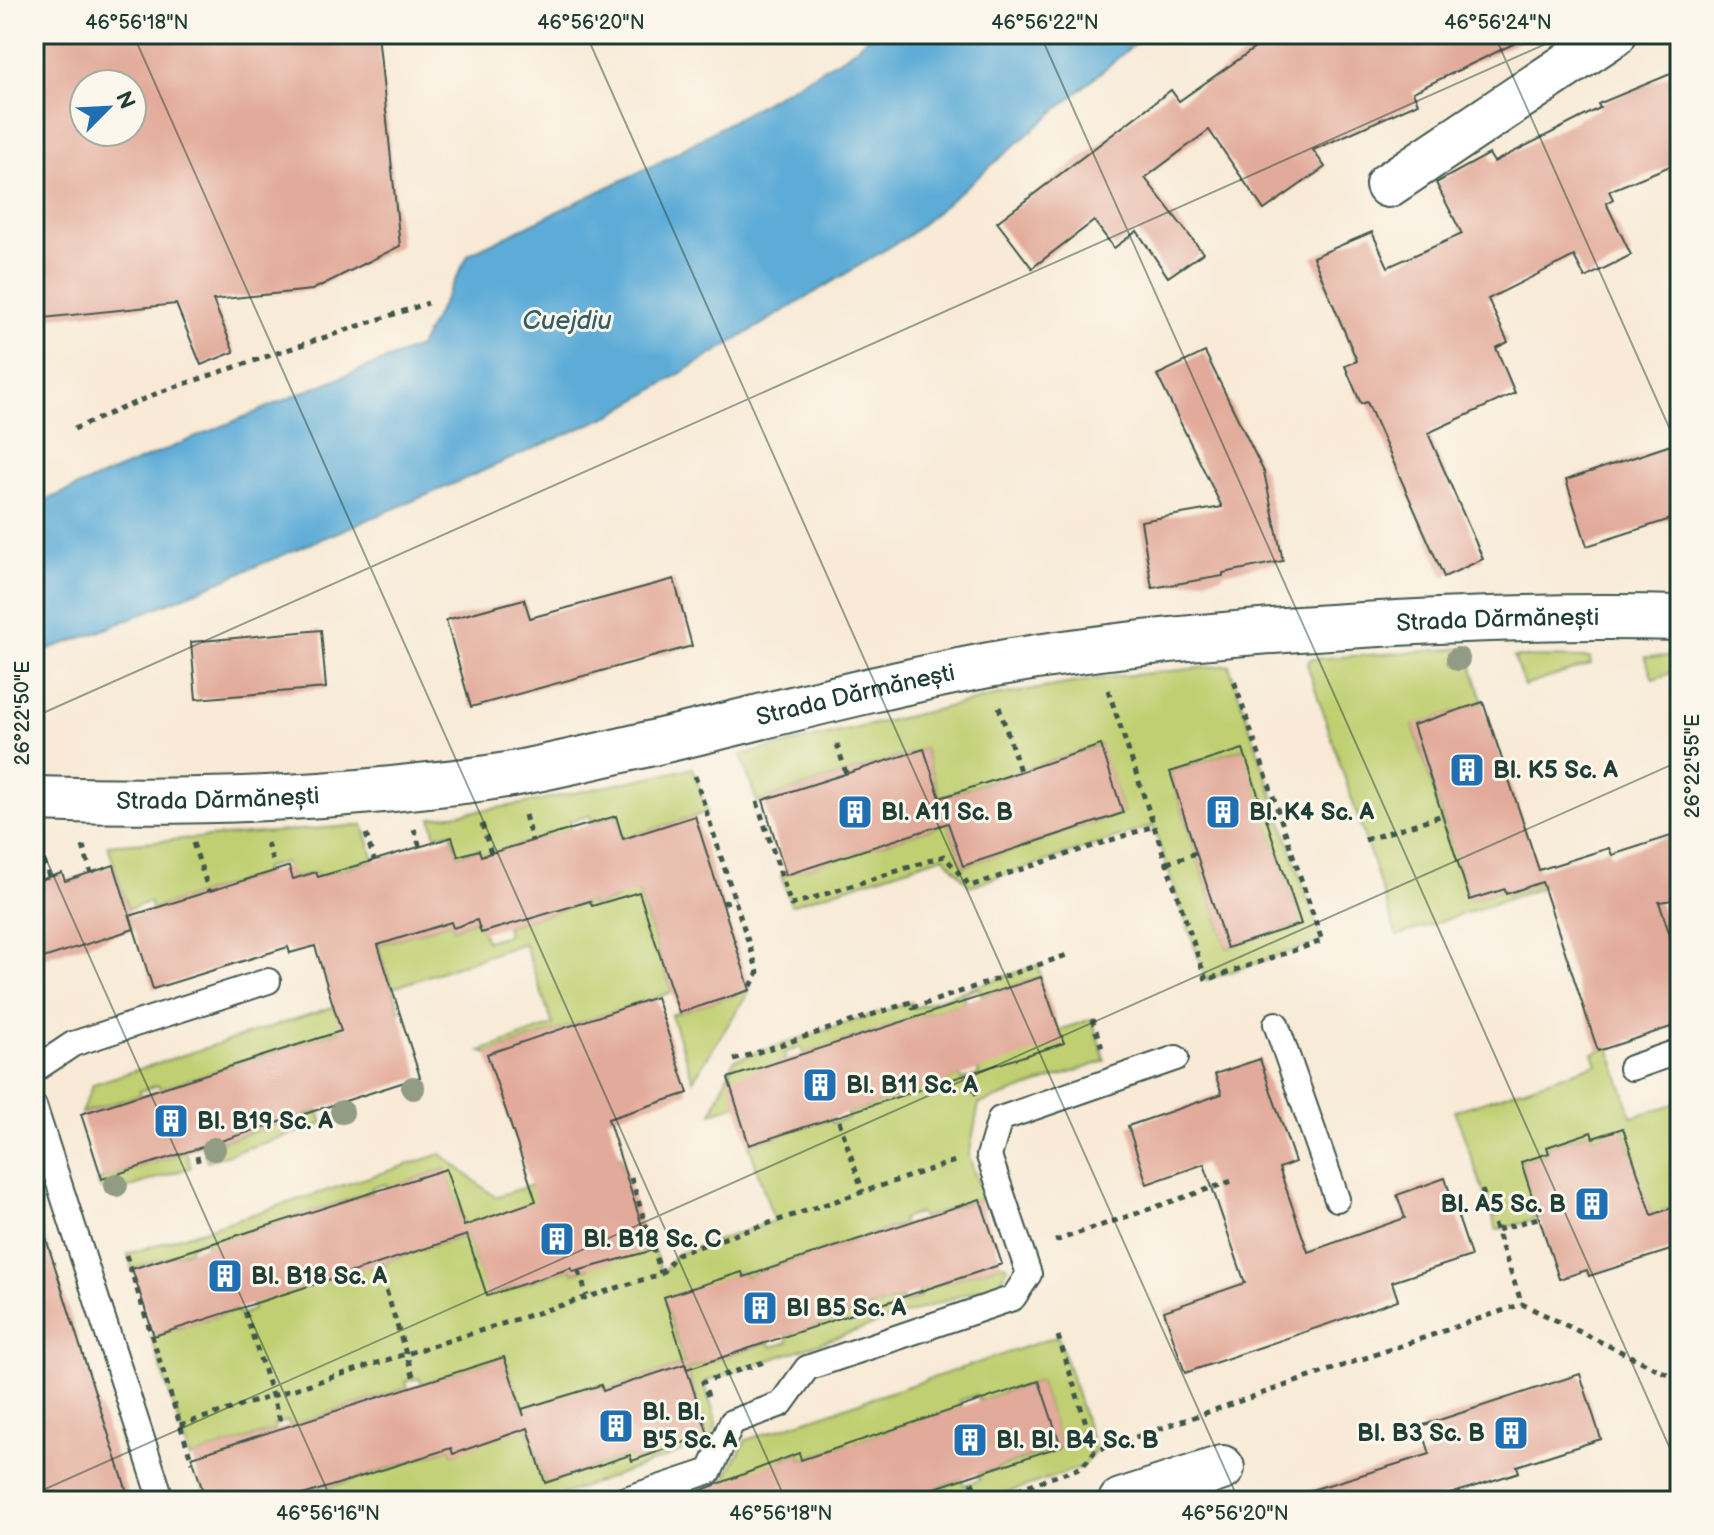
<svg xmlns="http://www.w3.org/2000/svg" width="1714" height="1535" font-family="'Balsamiq Sans',sans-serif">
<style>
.green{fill:#c0cf71;stroke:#708652;stroke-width:2;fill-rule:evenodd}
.water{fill:#5dacd7;stroke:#3e7486;stroke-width:2}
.building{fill:#e2aa9a;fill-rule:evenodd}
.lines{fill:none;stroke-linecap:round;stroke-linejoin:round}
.service-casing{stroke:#40574c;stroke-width:28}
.minor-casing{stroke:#40574c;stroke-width:48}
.tertiary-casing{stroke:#40574c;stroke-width:48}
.path{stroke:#40574c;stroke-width:5;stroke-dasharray:6 6;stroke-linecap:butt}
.service{stroke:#fff;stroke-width:24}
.minor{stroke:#fff;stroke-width:44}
.tertiary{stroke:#fff;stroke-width:44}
.tree{fill:#929b84}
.ticks{fill:none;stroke:#1f3d34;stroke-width:2;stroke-opacity:0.45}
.labels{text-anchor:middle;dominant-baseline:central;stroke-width:6;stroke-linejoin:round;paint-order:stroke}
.street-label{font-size:24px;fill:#1f3d34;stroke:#fbf7ec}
.poi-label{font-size:24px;font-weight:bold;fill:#1f3d34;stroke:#fbf7ec;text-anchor:start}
.water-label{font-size:26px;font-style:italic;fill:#325e65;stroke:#fbf7ec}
.neatline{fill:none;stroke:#1f3d34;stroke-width:3}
.ticks-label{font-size:20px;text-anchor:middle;fill:#1f3d34}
</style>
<rect width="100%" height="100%" fill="#fbf7ec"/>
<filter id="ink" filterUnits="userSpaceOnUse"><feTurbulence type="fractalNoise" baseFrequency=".0125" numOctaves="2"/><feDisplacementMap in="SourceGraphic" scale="16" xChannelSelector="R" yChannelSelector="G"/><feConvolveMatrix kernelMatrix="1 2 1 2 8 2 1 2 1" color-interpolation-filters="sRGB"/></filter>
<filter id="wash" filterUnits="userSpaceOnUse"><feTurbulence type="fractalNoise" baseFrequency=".006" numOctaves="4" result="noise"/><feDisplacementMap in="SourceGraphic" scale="32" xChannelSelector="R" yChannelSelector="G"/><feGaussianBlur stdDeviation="1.8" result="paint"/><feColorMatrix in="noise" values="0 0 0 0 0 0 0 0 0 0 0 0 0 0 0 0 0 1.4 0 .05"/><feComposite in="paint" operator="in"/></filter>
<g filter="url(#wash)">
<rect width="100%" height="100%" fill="#f8ead6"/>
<g class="green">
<polygon points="1466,648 1483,702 1413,726 1470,900 1505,889 1506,894 1542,882 1544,887 1397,936 1307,664 1311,659"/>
<polygon points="1680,656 1680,670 1653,679 1645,657"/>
<polygon points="1514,657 1590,658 1591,664 1524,686"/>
<path d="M1229,665L1322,941L1206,980L1153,826L970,886L944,856L791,905L781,876L948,823L963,866L1123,813L1100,745L940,798L924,749L757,802L741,755L995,696L1103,678ZM1242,749L1301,924L1227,948L1170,772Z"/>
<polygon points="693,768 707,812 623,839 616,816 592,823 590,815 569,822 571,830 481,856 479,850 458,856 451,832 436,836 431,818 522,804"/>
<polygon points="363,825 374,860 318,877 316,872 293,879 285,862 263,868 264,874 152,909 149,902 128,909 108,845"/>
<polygon points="636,885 672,992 487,1054 481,1051 553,1025 524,943 393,988 400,1012 160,1089 158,1085 140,1091 140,1095 81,1113 93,1084 392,988 378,945 451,922 453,928 477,920 486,941 508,935 506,926 590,901 592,906 614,900"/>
<polygon points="1038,965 1041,977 982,996 979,988 963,994 965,1002 804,1054 801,1047 784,1053 785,1060 737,1105 712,1113 734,1060 911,1002 914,1008"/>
<polygon points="750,990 693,1080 671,1015"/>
<polygon points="1092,1019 1105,1061 979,1104 969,1156 983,1198 922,1218 920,1213 902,1219 903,1224 744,1277 742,1272 666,1303 685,1364 603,1391 600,1385 524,1416 504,1357 422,1384 419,1378 405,1382 407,1388 290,1426 288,1421 274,1425 275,1430 190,1458 151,1337 236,1310 239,1315 253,1310 252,1303 371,1265 373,1270 386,1266 386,1261 467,1235 488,1296 571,1268 573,1273 589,1268 587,1263 651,1242 662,1273 677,1254 774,1221 749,1145 830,1119 832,1123 848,1118 847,1113 960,1076 962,1080 979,1075 978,1070 1059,1030"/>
<polygon points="1609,1047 1632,1117 1680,1102 1680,1205 1662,1211 1654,1221 1633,1165 1635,1164 1623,1129 1593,1138 1591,1132 1547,1147 1549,1153 1521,1162 1541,1217 1497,1230 1455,1111 1597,1064 1593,1053"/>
<polygon points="319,1111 323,1124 207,1161 203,1147"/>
<polygon points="186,1152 191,1167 113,1193 100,1188 98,1181 102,1179"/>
<polygon points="441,1154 495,1197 620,1156 627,1179 466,1230 445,1169 388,1188 386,1184 371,1188 372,1192 207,1246 205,1240 190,1246 190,1250 132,1269 128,1254"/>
<polygon points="1002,1264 1006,1264 1007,1269 1001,1282 704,1382 717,1423 709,1442 555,1497 552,1501 287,1501 451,1448 453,1454 526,1422 545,1483 630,1455 632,1460 640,1458 706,1429 687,1369 769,1342 772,1347 788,1342 787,1335 902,1298 904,1303 920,1297 919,1291"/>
<polygon points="1058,1336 1095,1451 1082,1467 983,1501 980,1496 965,1501 896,1501 962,1479 964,1485 980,1480 978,1474 1061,1447 1039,1381 979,1401 976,1395 959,1401 961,1408 801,1460 799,1453 782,1459 784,1466 726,1485 731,1501 706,1501 714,1498 746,1440"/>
</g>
<polygon class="water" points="872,34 1146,34 908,236 615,413 446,487 96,633 34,654 34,505 306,391 419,347 469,254 660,162 847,55"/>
<g id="blocks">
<g class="building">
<path d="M34,34H378L400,246L312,290L213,300L234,352L201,365L176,304L34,319ZM84,84H132V132H84Z"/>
<polygon points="1275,34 1534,34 1413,92 1418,103 1313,150 1325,167 1264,210 1209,130 1145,178 1203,253 1168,277 1137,231 1114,248 1094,221 1032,268 997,222 1171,90 1179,101"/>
<polygon points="1680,70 1680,162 1609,191 1613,199 1606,203 1631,255 1585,278 1574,256 1488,299 1508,342 1496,348 1515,393 1428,433 1483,559 1444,577 1367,402 1361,404 1345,366 1357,361 1313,257 1372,232 1388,267 1462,234 1436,183 1489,154 1494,162 1600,108 1598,104"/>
<polygon points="1205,352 1264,472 1283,561 1223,573 1223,576 1152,588 1141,521 1222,507 1157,375"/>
<polygon points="1680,442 1680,516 1587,546 1566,480"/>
<polygon points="674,579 692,646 471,707 446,620 524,599 530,618"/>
<polygon points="321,630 326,688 196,699 191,642"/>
<polygon points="1483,702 1539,870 1609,848 1612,855 1680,833 1680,899 1659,902 1680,966 1680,1024 1598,1051 1542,882 1506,894 1505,889 1470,900 1413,725"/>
<polygon points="1101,745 1123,813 963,866 948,823 786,875 763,800 924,749 940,798"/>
<polygon points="1243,749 1301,924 1227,948 1170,772"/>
<polygon points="616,816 623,839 695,816 750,990 679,1013 639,892 592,906 590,901 481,933 477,920 453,928 451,922 378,945 420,1077 102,1179 81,1114 341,1031 315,946 290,953 288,947 153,989 130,916 287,867 289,867 293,879 316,872 318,877 452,837 458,856 479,850 481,856"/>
<polygon points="114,865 134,929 34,961 34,882 62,873 65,881"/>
<polygon points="1041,977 1064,1043 749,1145 728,1078"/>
<polygon points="656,997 688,1093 608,1119 650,1251 573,1272 571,1268 487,1296 467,1235 154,1336 132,1269 446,1169 464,1226 536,1201 487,1054"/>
<polygon points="1260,1059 1295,1162 1279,1168 1308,1252 1405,1218 1397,1195 1445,1178 1471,1256 1392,1282 1398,1300 1185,1373 1164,1311 1245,1283 1204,1164 1147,1184 1128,1126 1222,1094 1215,1074"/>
<polygon points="1623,1128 1652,1215 1680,1205 1680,1247 1589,1276 1587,1270 1559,1279 1521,1162 1549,1153 1547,1147 1591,1132 1593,1138"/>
<polygon points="980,1199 1002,1264 687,1369 664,1297 742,1272 744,1277"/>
<polygon points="42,1226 82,1352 130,1501 34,1501 34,1227"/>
<polygon points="504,1357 524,1416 522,1409 601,1385 603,1391 685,1364 708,1434 632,1461 630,1455 545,1483 528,1428 453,1454 451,1448 284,1501 206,1501 192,1457"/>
<polygon points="1580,1374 1601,1439 1517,1466 1519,1472 1429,1501 1306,1501 1305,1492 1430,1454 1421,1426"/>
<polygon points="1039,1381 1061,1446 896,1501 682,1501 681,1498 799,1453 801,1460"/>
</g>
</g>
</g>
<g filter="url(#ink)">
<use href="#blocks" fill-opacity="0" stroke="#40574c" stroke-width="2"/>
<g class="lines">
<defs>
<g id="service">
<polyline points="1276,1024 1337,1199"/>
<polyline points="1631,1068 1680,1051"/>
<polyline points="34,1070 73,1044 268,981"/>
<polyline points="34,1106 162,1501"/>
<polyline points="620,1501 710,1471 732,1422 781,1404 807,1368 1013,1298 1029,1274 989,1156 1000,1119 1176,1058"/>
</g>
<g id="minor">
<polyline points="1388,185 1614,34"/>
<polyline points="1121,1501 1222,1468"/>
</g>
<g id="tertiary">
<path id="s1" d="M34,799C154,803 273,801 393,789C434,784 476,781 517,773C675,742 831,695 989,665C1107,644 1227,633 1346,626C1458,619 1568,615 1680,618"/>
</g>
</defs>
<use href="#service" class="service-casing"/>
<use href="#minor" class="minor-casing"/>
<use href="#tertiary" class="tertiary-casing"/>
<g class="path">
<polyline points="74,429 160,392 428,303"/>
<polyline points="1108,690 1206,980 1322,941 1233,678"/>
<polyline points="999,707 1020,771"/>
<polyline points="837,744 846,773"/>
<polyline points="695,776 758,972 750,988"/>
<polyline points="757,802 791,905 944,856 970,886 1154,826"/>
<polyline points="525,815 532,841"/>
<polyline points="482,824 491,853"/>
<polyline points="414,829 419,844 426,842"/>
<polyline points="366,834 374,860"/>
<polyline points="1365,840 1443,815"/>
<polyline points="193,843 209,891"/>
<polyline points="267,843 274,865"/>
<polyline points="83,846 91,873"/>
<polyline points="40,849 49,877"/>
<polyline points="1167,863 1196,853"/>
<polyline points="723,903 735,899"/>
<polyline points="1092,1019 1102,1048"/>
<polyline points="734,1060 911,1002 913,1008 1070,954"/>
<polyline points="970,1078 977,1096"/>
<polyline points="328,1114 330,1121"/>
<polyline points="839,1121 863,1192"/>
<polyline points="197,1156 199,1165"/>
<polyline points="631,1178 661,1273"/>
<polyline points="1482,1190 1522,1304"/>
<polyline points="1497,1230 1541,1217"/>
<polyline points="1055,1241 1232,1181"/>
<polyline points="126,1255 192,1462"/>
<polyline points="379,1268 414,1379"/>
<polyline points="579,1271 587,1296"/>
<polyline points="245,1312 281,1423"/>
<polyline points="1058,1336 1095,1451"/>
<polyline points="708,1396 703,1382 767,1361"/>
<polyline points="180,1425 661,1274 677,1254 955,1161"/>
<polyline points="972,1482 977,1496"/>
<polyline points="552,1501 555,1497"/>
<polyline points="965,1501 980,1496 982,1501"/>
<polyline points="983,1501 1082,1467 1095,1451 1522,1304 1680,1380"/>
</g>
<use href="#service" class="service"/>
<use href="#minor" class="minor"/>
<use href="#tertiary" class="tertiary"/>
</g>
<g class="tree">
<circle cx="1458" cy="659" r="12"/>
<circle cx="413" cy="1088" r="12"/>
<circle cx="342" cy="1112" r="12"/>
<circle cx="214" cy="1149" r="12"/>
<circle cx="116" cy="1185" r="12"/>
</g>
</g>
<path class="ticks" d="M133,34L786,1501M586,34L1239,1501M1040,34L1680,1471M1494,34L1680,452M34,717L1568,34M34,832L332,1501M34,1494L1680,761"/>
<defs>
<symbol id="building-square" viewBox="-11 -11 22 22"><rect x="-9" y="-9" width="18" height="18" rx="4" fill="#1f6fb2" stroke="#fbf7ec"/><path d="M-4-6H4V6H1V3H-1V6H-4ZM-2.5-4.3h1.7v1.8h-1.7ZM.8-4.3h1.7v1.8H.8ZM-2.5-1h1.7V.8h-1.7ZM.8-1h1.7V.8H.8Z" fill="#fff"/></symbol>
</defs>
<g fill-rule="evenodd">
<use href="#building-square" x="1447" y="750" width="40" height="40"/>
<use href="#building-square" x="835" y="792" width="40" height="40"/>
<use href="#building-square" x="1203" y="792" width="40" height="40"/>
<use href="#building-square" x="800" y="1065" width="40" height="40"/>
<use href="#building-square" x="151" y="1101" width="40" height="40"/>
<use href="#building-square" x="1572" y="1184" width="40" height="40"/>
<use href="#building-square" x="537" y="1219" width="40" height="40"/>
<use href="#building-square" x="205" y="1256" width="40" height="40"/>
<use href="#building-square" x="740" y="1288" width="40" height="40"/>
<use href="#building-square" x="596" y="1406" width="40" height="40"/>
<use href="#building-square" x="1491" y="1413" width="40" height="40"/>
<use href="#building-square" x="950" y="1420" width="40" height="40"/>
</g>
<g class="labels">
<g class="street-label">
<text stroke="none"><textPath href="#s1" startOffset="1480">Strada Dărmănești</textPath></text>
<text stroke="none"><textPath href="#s1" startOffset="832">Strada Dărmănești</textPath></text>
<text stroke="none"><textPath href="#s1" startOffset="184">Strada Dărmănești</textPath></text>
</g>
<g class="poi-label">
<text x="1493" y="770">Bl. K5 Sc. A</text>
<text x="881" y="812">Bl. A11 Sc. B</text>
<text x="1249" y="812">Bl. K4 Sc. A</text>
<text x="846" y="1085">Bl. B11 Sc. A</text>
<text x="197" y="1121">Bl. B19 Sc. A</text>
<text x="1566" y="1204" text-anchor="end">Bl. A5 Sc. B</text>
<text x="583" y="1239">Bl. B18 Sc. C</text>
<text x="251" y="1276">Bl. B18 Sc. A</text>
<text x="786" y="1308">Bl B5 Sc. A</text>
<text x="642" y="1412">Bl. Bl.<tspan x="642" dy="28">B'5 Sc. A</tspan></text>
<text x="1485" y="1433" text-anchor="end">Bl. B3 Sc. B</text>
<text x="996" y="1440">Bl. Bl. B4 Sc. B</text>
</g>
<g class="water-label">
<text x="567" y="321">Cuejdiu</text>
</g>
</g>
<rect width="1714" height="1535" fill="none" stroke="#fbf7ec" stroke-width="88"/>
<g transform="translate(108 108) rotate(66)"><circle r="38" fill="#fbf7ec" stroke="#a3ada2" stroke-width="2"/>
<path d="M0-6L14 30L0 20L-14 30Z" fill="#1f6fb2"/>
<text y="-12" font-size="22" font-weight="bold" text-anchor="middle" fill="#1f3d34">N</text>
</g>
<rect x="44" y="44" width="1626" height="1447" class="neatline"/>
<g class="ticks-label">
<text x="137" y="29">46°56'18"N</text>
<text x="591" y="29">46°56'20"N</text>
<text x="1045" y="29">46°56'22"N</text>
<text x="1498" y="29">46°56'24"N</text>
<text transform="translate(22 713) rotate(-90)" y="7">26°22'50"E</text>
<text transform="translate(1692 766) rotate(-90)" y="7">26°22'55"E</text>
<text x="328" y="1520">46°56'16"N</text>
<text x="781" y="1520">46°56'18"N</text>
<text x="1235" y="1520">46°56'20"N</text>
</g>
</svg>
